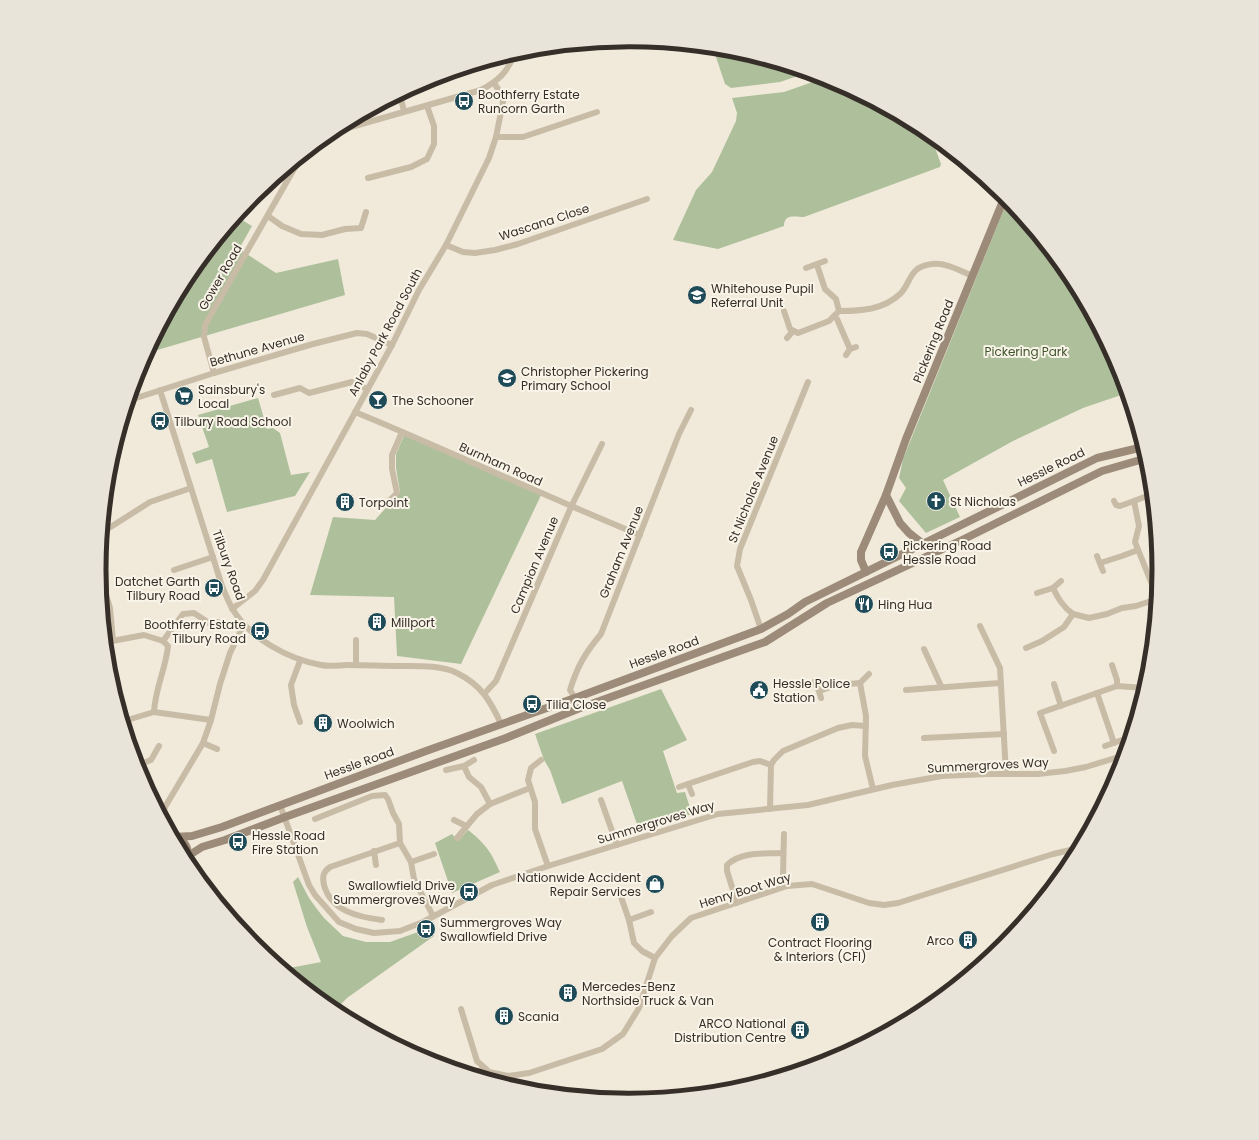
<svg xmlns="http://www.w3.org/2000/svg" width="1259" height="1140" font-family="Poppins,sans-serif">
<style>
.green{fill:#aec09b}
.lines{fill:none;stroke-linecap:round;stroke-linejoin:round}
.street{stroke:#c9bca7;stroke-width:6}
.secondary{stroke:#9d8b79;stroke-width:8}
.labels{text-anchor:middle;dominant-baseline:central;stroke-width:4;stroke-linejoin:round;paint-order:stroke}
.poi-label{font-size:12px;fill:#362e28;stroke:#f9f4e8;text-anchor:start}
.street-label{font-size:12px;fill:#362e28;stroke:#f9f4e8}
.park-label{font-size:12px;fill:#3f542c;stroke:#f9f4e8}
.rim{fill:none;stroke:#362e28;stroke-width:5}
</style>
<rect width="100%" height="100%" fill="#f1eadb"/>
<g class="green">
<polygon points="713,48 733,50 807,73 780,82 731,88 725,84"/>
<path d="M824,78L833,80L924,129L930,134L941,164L940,167L804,217C796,217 784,213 784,226L718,249L673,240L696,190L712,172L736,121L737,113L732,98L784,92Z"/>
<polygon points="1008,199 1070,276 1119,367 1127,393 1083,408 1013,441 943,480 960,517 926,533 899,501 906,488 899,478 903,459"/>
<polygon points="237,217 252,226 239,249 276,273 338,259 345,295 147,353 189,275"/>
<polygon points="258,398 267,429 273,428 280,433 291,475 310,472 295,496 227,512 212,459 196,464 192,453 209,447 198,415"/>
<polygon points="406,431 543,491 461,664 397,656 394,597 310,595 333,517 375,520 400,492 396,468 396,454"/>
<polygon points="661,689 687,740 663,751 677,793 685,792 692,814 639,830 622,781 562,804 550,770 544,760 535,734"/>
<path d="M468,830C486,844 491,852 500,872L452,893L435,843L452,834L458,841Z"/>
<polygon points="298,877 309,898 317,909 324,918 343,936 366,942 390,942 432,927 434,936 347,998 335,1010 284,969 321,962 307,927 293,882"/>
</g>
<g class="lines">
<g class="street">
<polyline points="400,95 404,111"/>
<path d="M330,133L481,90C498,81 508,72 514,54"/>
<polyline points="496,137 523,137 597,112"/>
<polyline points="368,178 411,167 427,159 434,144 434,126 427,106"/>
<polyline points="268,216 282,226 301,234 322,235 345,229 361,228 366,212"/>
<polyline points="446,245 463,252 475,253 495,250 518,244 647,199"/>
<polyline points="817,265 825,289 836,299 839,311"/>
<polyline points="806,268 825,261"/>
<path d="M784,311L790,329L798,333L829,321L839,311C861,311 883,310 900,294C912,282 908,267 932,264C945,262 961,271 973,276"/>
<polyline points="834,316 837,319 850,349"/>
<polyline points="787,338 793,331"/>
<polyline points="846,355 850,349 856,347"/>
<polyline points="214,373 204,337 205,325 298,162 303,156"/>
<path d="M160,390L222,586C225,593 228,601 232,608C249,638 288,659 321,665C331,667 339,665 348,665C366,665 383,666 400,666C417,666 442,665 457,673C481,685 490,700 501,724"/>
<polyline points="274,395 300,388 309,393 352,382 367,389"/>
<polyline points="130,400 214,373 313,344 357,333 367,334 392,345"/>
<path d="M355,412C450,451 544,496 640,535"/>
<polyline points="1152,494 1134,501 1139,526 1135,542 1157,597"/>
<polyline points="389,501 397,493 392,469 392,455 402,432"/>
<polyline points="1114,501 1116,505 1120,506 1134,501"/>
<polyline points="103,530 109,528 150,502 191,488"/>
<polyline points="1097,556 1103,571"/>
<polyline points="1100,563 1122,556 1138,550"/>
<polyline points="100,569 105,591 102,592"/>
<polyline points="174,570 213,557"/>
<path d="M1053,588C1058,598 1063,607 1073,614"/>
<polyline points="105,591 110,608 113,640"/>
<polyline points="1037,593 1053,588 1061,581"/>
<polyline points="232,609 255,591 263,580 392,345 419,290 446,245 489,158 496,137 503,102 502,95 494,83"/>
<polyline points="980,626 1000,668 1006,773"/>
<polyline points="761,629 751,600 737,566 740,549 808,382"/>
<polyline points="356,640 356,665"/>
<polyline points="107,642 144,635 163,641"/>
<polyline points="1026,648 1042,641 1064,627 1073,614 1089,618 1107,614 1122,608 1136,606 1157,599"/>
<polyline points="924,649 941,686"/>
<polyline points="1112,665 1117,680 1117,686"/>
<polyline points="814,682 819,691 821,698"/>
<polyline points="860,683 869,674"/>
<polyline points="1054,684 1061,706"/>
<polyline points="906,690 1000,683"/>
<polyline points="819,691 837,685 860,683 866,716 865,756 873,789"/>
<polyline points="1097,693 1114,743"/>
<polyline points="484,694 496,681 571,507 602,444"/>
<path d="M575,698L570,690C577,667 585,653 601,634L679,434L691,410"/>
<path d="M154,712C155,689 166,668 168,646L163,641L183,614L194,613L209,623L218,622"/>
<polyline points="124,721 154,712 211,720"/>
<polyline points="300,722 294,705 291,685 300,661"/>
<polyline points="924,738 1004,734"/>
<polyline points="203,743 217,749"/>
<polyline points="1105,746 1122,740"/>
<polyline points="1054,751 1040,713 1117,686 1145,688"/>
<polyline points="541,760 531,768 528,780 535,802 535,829 548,866"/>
<polyline points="138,765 151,760 159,746"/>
<polyline points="464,766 469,777 481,787 490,804"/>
<polyline points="446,770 464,766 474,760"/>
<polyline points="688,784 692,794"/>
<polyline points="679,787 753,762 760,761 771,765 774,760 783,751 838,728 852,725 866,726"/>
<polyline points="601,800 617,845"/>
<polyline points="280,805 309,885 315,895 339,922 356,929 374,933 400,931 423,922 492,885 548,866 718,814 808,805 892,785 942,776 987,774 1038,774 1065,771 1086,767 1125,755"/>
<polyline points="770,809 771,765"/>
<polyline points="163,817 165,807 203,743 211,720 220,684 230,653 244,624"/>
<polyline points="315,819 372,796 385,795 388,799 393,813 399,824 400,843 411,862 414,879 433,916"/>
<polyline points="454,820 466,826"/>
<polyline points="457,838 477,814 490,804 530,788"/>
<polyline points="374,851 376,865"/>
<polyline points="411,862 434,854"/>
<polyline points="783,875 784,834"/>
<polyline points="620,894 629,920 634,943 642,951 655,958"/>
<path d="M737,903L727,871V865C741,851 765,854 783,853"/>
<path d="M382,920C358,917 331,911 324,885C322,877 323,872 330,867L400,843"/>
<polyline points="629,920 651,912"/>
<polyline points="461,1009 477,1061 487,1070"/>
<polyline points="489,1072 508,1076 529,1073 602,1049 623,1034 639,1008 655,958 672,936 691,918 787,886 812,884 869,903 884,905 898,903 1053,854 1079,848"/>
<path d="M475,1074C482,1067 491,1070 493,1080"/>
<polyline points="498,1081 508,1076"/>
</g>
<g class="secondary">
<polyline points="886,495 900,523 909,533 923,544"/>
<polyline points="866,572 861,560 861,552 886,495 906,439 1005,196"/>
<polyline points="174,837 192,836 222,827 426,751 575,698 761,629 788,614 805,602 1097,458 1143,447"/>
<path d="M175,837C185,840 190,849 187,859"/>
<polyline points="188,856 202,847 225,840 285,817 506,738 580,708 765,642 827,603 962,540 1102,471 1147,458"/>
</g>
</g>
<defs>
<symbol id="bus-disc" viewBox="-11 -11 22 22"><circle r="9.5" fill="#1e4b57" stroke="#f9f4e8"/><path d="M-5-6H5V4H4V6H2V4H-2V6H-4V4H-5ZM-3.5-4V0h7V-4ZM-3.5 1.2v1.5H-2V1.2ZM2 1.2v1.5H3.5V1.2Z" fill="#fff"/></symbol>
<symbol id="school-disc" viewBox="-11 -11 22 22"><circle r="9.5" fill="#1e4b57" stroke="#f9f4e8"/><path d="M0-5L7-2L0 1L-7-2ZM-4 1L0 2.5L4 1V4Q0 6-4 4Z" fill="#fff"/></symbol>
<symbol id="supermarket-disc" viewBox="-11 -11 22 22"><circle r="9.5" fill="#1e4b57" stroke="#f9f4e8"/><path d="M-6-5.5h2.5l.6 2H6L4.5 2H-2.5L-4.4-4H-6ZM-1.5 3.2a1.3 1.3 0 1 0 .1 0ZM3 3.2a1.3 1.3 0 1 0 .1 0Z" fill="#fff"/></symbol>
<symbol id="bar-disc" viewBox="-11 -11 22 22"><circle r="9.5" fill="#1e4b57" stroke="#f9f4e8"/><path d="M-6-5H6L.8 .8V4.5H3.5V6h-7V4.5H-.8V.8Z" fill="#fff"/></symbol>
<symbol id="church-disc" viewBox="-11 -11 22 22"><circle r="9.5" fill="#1e4b57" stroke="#f9f4e8"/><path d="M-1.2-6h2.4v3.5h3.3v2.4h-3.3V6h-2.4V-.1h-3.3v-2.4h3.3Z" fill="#fff"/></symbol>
<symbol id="building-disc" viewBox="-11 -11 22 22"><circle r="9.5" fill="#1e4b57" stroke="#f9f4e8"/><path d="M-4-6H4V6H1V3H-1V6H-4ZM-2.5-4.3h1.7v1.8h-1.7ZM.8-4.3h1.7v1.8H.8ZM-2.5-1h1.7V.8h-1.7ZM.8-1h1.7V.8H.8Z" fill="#fff"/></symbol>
<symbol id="restaurant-disc" viewBox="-11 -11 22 22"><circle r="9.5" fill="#1e4b57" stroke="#f9f4e8"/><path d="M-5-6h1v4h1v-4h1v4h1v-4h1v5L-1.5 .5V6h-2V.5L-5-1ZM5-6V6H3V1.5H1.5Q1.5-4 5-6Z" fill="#fff"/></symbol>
<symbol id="civic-disc" viewBox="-11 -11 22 22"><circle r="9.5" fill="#1e4b57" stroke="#f9f4e8"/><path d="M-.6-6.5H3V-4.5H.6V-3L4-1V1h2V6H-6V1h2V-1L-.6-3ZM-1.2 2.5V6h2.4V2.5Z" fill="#fff"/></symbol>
<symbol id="shop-disc" viewBox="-11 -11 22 22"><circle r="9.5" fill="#1e4b57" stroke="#f9f4e8"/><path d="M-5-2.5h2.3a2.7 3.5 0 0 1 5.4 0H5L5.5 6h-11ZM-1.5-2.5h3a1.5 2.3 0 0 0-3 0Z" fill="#fff"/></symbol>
</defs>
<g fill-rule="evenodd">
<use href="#bus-disc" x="453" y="90" width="22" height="22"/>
<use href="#school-disc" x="686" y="284" width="22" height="22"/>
<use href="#school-disc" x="496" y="367" width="22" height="22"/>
<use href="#supermarket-disc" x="173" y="385" width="22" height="22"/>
<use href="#bar-disc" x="367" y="389" width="22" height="22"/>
<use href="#bus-disc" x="149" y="410" width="22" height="22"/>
<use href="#church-disc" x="925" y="490" width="22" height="22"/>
<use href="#building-disc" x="334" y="491" width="22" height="22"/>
<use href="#bus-disc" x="878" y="541" width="22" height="22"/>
<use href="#bus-disc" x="203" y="577" width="22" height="22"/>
<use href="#restaurant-disc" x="853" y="593" width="22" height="22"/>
<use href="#building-disc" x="366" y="611" width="22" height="22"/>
<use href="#bus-disc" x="249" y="620" width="22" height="22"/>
<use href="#civic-disc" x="748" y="679" width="22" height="22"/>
<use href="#bus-disc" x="521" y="693" width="22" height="22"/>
<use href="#building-disc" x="312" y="712" width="22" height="22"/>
<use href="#bus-disc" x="227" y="831" width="22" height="22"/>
<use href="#shop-disc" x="644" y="873" width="22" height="22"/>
<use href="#bus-disc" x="458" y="881" width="22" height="22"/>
<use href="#building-disc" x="809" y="911" width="22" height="22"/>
<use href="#bus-disc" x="415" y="918" width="22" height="22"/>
<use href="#building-disc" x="957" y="929" width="22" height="22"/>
<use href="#building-disc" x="557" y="982" width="22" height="22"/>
<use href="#building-disc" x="493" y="1005" width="22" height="22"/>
<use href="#building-disc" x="789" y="1019" width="22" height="22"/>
</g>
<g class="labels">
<g class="poi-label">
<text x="478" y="94">Boothferry Estate<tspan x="478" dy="14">Runcorn Garth</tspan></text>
<text x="711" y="288">Whitehouse Pupil<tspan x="711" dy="14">Referral Unit</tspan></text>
<text x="521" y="371">Christopher Pickering<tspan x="521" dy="14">Primary School</tspan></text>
<text x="198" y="389">Sainsbury's<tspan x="198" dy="14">Local</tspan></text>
<text x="392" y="400">The Schooner</text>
<text x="174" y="421">Tilbury Road School</text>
<text x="950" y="501">St Nicholas</text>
<text x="359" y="502">Torpoint</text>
<text x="903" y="545">Pickering Road<tspan x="903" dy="14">Hessle Road</tspan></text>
<text x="200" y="581" text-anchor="end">Datchet Garth<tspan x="200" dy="14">Tilbury Road</tspan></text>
<text x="878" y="604">Hing Hua</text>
<text x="391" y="622">Millport</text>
<text x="246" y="624" text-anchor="end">Boothferry Estate<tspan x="246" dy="14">Tilbury Road</tspan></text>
<text x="773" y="683">Hessle Police<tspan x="773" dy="14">Station</tspan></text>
<text x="546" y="704">Tilia Close</text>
<text x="337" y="723">Woolwich</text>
<text x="252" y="835">Hessle Road<tspan x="252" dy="14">Fire Station</tspan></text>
<text x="641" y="877" text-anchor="end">Nationwide Accident<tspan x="641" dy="14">Repair Services</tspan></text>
<text x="455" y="885" text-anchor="end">Swallowfield Drive<tspan x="455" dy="14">Summergroves Way</tspan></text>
<text x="440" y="922">Summergroves Way<tspan x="440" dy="14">Swallowfield Drive</tspan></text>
<text x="954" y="940" text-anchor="end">Arco</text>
<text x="820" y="942" text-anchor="middle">Contract Flooring<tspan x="820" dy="14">&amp; Interiors (CFI)</tspan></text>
<text x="582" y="986">Mercedes-Benz<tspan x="582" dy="14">Northside Truck &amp; Van</tspan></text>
<text x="518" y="1016">Scania</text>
<text x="786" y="1023" text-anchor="end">ARCO National<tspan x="786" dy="14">Distribution Centre</tspan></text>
</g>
<g class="street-label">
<text transform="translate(544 222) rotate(-18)">Wascana Close</text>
<text transform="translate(220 277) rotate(-60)">Gower Road</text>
<text transform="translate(385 332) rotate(-62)">Anlaby Park Road South</text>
<text transform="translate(933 341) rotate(-68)">Pickering Road</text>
<text transform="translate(257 349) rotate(-16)">Bethune Avenue</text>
<text transform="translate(501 464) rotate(24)">Burnham Road</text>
<text transform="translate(1051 467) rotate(-26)">Hessle Road</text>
<text transform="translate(753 489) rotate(-68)">St Nicholas Avenue</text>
<text transform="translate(621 552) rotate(-68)">Graham Avenue</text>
<text transform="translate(229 565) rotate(70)">Tilbury Road</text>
<text transform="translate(534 565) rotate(-67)">Campion Avenue</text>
<text transform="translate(664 652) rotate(-20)">Hessle Road</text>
<text transform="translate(359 763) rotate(-20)">Hessle Road</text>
<text transform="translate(988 765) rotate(-3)">Summergroves Way</text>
<text transform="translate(656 822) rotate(-17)">Summergroves Way</text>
<text transform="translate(745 890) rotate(-17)">Henry Boot Way</text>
</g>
<g class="park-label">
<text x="1026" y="351">Pickering Park</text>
</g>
</g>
<path d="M0 0H1259V1140H0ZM106 570a523 523 0 1 1 1046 0a523 523 0 1 1-1046 0Z" fill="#e9e4d9" fill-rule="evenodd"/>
<path class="rim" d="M106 570a523 523 0 1 1 1046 0a523 523 0 1 1-1046 0Z"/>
</svg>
